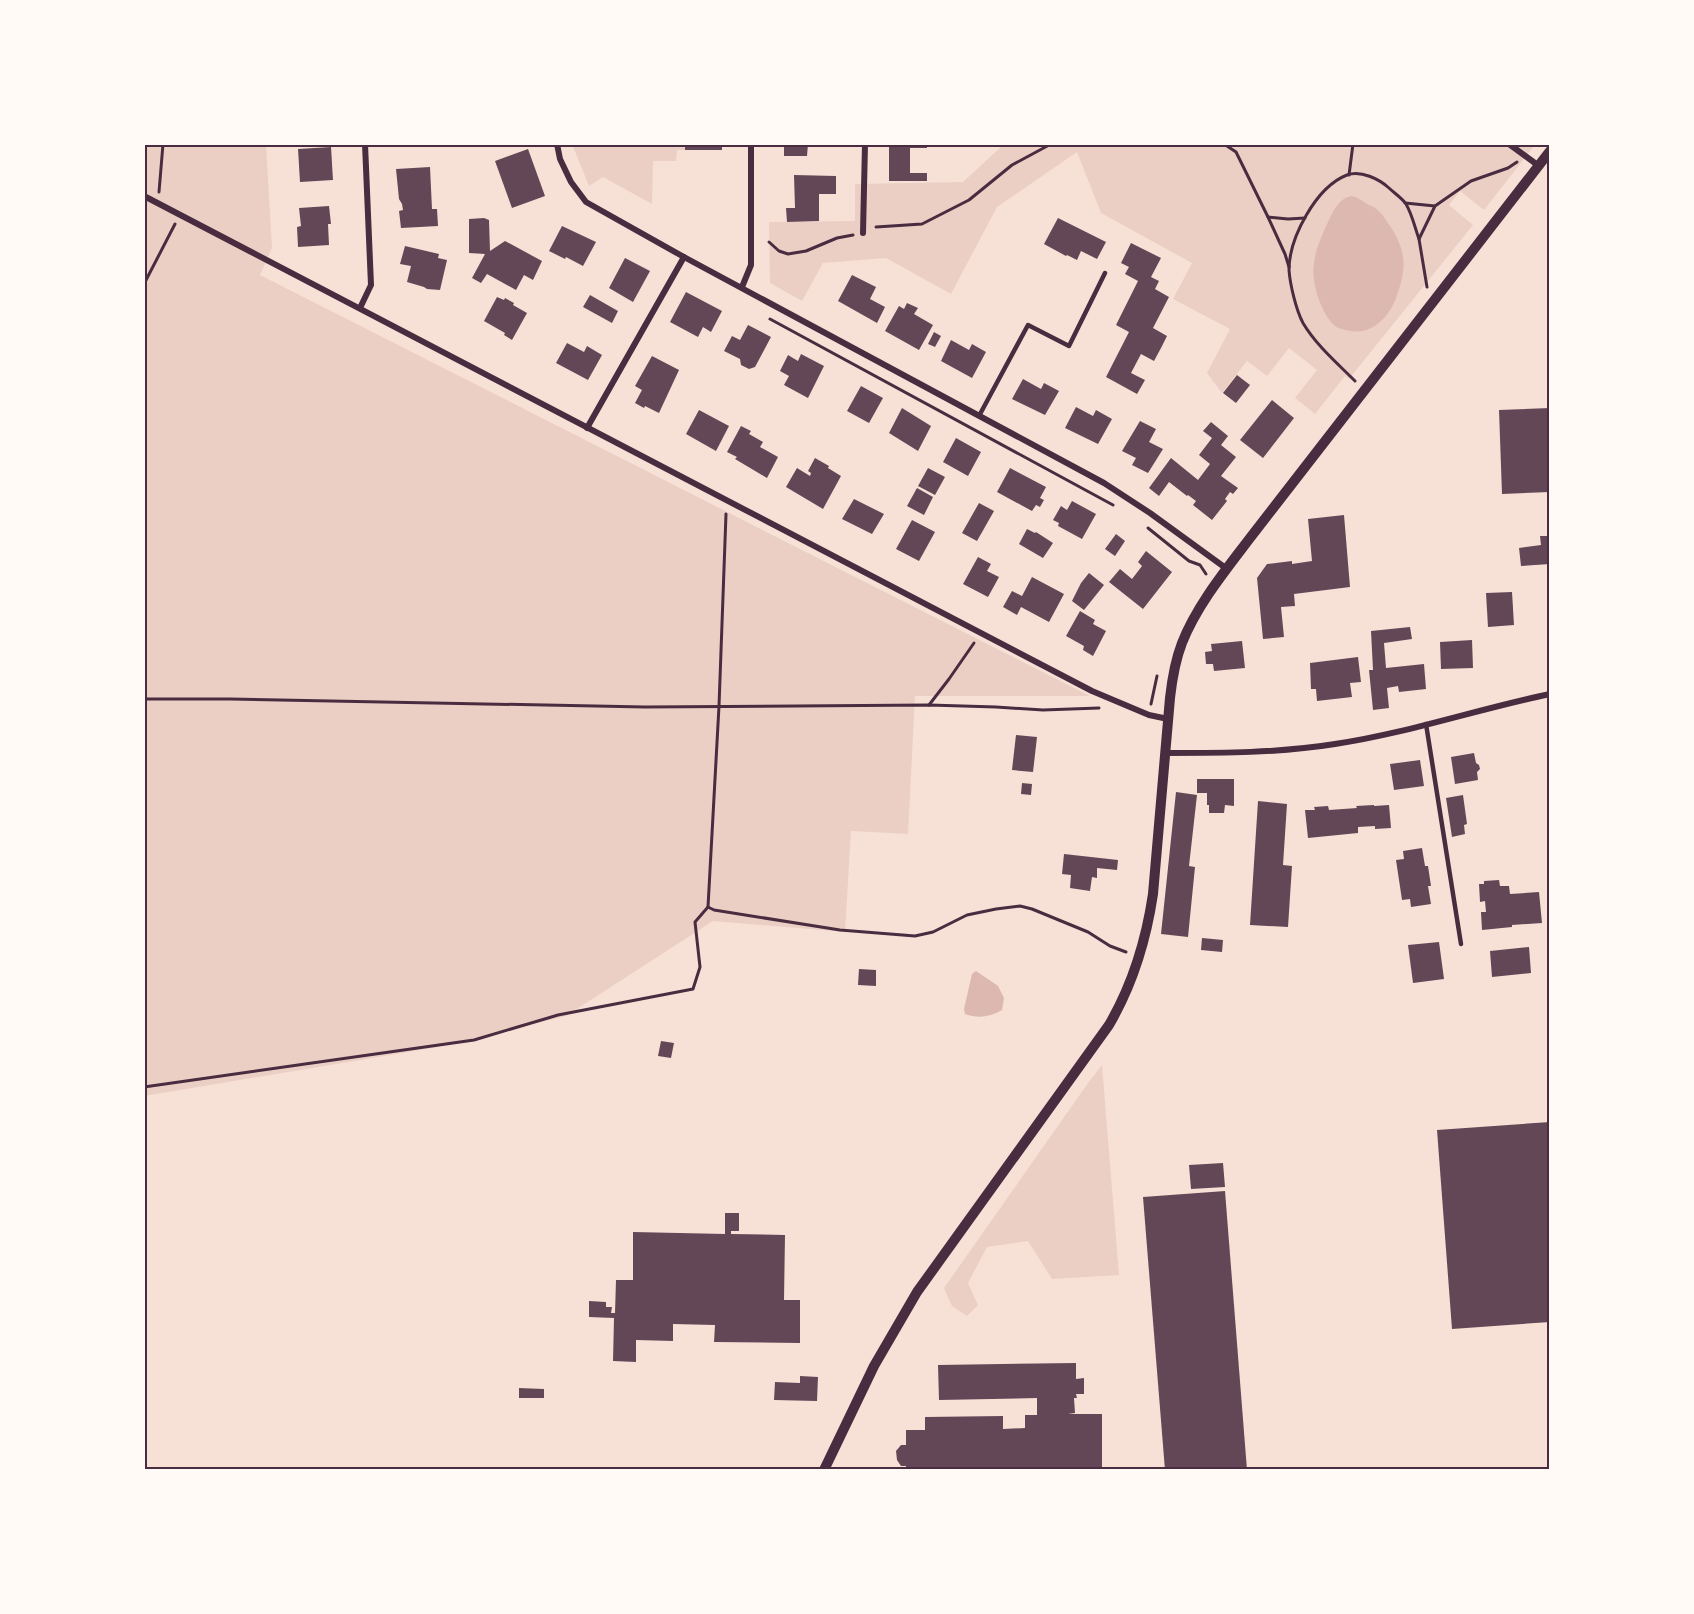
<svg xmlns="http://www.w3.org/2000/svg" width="1694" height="1614" font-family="'Fira Sans',sans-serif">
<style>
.green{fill:#ebcfc5}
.water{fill:#dcb8b0}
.building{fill:#644757}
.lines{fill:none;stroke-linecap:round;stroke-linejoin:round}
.path{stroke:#4a2c40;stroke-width:3}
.service{stroke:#4a2c40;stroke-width:4.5}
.minor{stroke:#4a2c40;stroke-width:6}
.tertiary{stroke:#4a2c40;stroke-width:10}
.neatline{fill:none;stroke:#4a2c40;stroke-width:2}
</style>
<rect width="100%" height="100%" fill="#f7e1d7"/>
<g class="green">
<polygon points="144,144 266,144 272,248 260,275 1090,696 915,696 908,834 851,831 845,932 713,921 566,1016 438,1047 144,1096"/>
<polygon points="572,144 685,144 685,150 677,150 676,161 653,161 652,204 603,177 589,186"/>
<polygon points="1004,144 1533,144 1535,145 1484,210 1460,191 1449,205 1473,225 1349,379 1345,376 1315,414 1295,398 1317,370 1289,348 1267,376 1247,361 1222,393 1207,373 1230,329 1173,299 1192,263 1101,213 1077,152 997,207 951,294 886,258 823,263 802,301 770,283 769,222 855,221 855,184 963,182"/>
<polygon points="1102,1065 1119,1275 1052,1279 1028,1241 987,1247 968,1283 978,1305 967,1316 952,1306 944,1288 1088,1083"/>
</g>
<g class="water">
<path d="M1351,196C1358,197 1361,200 1367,204C1370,206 1373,206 1375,208C1381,212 1386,220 1390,226C1406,250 1407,268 1397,295C1391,315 1373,335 1351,331C1343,330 1336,328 1331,322C1322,311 1315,292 1314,279C1311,260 1320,239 1328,222C1334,210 1338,199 1351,196Z"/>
<path d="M976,971L998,986L1004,998L1002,1010C990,1017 978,1019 965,1014L964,1009L972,974Z"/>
</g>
<g class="building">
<rect x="685" y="144" width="37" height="6"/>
<polygon points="784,144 808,144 807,156 784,156"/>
<polygon points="889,144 927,144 927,148 910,148 910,173 927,173 927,181 889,181"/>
<polygon points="331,147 333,180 300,182 298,149"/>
<polygon points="528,149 545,196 512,208 495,161"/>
<polygon points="430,167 432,209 437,209 438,226 401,228 399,211 403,210 402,204 399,199 396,169"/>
<polygon points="794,175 836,176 836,194 819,194 819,221 787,222 786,208 795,208"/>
<polygon points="329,206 331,224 328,224 329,245 298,247 297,227 301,226 299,208"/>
<polygon points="484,218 489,220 490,251 505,241 542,261 533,280 524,275 516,290 487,274 481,283 472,278 485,254 469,253 469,219"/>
<polygon points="1058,218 1106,242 1097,259 1081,251 1077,260 1067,255 1066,256 1044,244"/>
<polygon points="562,226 596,242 583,266 566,257 565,259 549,251"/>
<polygon points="1131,243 1161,258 1151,277 1159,281 1155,289 1169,297 1153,328 1167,336 1161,348 1154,361 1141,354 1131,373 1145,380 1137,394 1106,377 1129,332 1116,325 1138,281 1125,274 1129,267 1121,263"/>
<polygon points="405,246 439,254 438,258 447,260 440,290 427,289 424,287 407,282 411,266 400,264"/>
<polygon points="625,258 650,271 633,302 609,288"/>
<polygon points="852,275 876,287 870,299 885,307 877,323 838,301"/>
<polygon points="686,292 722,311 711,332 703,327 698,337 670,322"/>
<polygon points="590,295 618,311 612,323 583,307"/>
<polygon points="497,297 504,300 505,298 514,303 513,305 527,313 512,340 504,335 505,333 484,321"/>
<polygon points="907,303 918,308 914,314 933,325 919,350 885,331 899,306 904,309"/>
<polygon points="748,325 771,337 755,367 749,369 741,365 740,359 724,351 732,336 740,340"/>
<polygon points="934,332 941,336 935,347 928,344"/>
<polygon points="951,340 969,350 972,344 986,352 972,378 941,361"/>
<polygon points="567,343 584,352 587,346 602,355 588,380 556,363"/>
<polygon points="801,354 824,366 808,398 784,385 789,376 780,371 788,355 798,361"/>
<polygon points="652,356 679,370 659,413 645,406 644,408 635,403 642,390 635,386"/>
<polygon points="1237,375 1250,385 1236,403 1223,393"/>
<polygon points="1023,379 1041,389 1044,383 1059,391 1045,415 1012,399"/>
<polygon points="861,386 883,398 869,423 847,411"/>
<polygon points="1272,400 1294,418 1263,458 1240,440"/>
<polygon points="1076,407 1093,416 1096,410 1112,419 1098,444 1065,428"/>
<polygon points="902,408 931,426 918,451 889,433"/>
<polygon points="1550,408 1550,492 1502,494 1499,410"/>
<polygon points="699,410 729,426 716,451 686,434"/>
<polygon points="1140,421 1156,429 1149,442 1163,449 1148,473 1132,465 1136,458 1122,451"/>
<polygon points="1211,422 1228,436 1221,445 1236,457 1221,476 1238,488 1233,494 1230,492 1225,499 1227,501 1212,520 1193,505 1196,501 1188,495 1187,496 1169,482 1159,496 1149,488 1171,458 1198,480 1210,464 1199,455 1212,438 1203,431"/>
<polygon points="741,426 751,431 749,434 763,442 760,447 778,457 767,478 735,459 737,457 727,452"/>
<polygon points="956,438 981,452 968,476 943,462"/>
<polygon points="815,458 829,466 828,468 841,476 823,509 786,487 797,468 810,476 811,473 808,471"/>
<polygon points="928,468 945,477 935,495 918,486"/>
<polygon points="1010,468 1046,487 1040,498 1044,500 1040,507 1036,505 1032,511 997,492"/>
<polygon points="917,488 933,497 924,515 907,506"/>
<polygon points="854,499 884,514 872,534 842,519"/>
<polygon points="1072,501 1096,514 1082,539 1058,526 1059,523 1053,520 1061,506 1067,510"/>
<polygon points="979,503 994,511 977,541 962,533"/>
<polygon points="1344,515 1350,587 1294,594 1295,606 1281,607 1284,637 1263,639 1257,578 1267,564 1292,561 1292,564 1312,561 1308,519"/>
<polygon points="912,520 935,532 919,561 896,549"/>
<polygon points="1027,529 1035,533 1036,532 1053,543 1043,558 1019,544"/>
<polygon points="1116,534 1125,541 1115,556 1105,549"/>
<polygon points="1540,536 1550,536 1550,564 1521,566 1519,548 1541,545"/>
<polygon points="1146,551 1172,572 1143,609 1109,582 1120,569 1132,579 1142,566 1138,562"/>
<polygon points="978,557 991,564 987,571 999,577 988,597 963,584"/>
<polygon points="1089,573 1104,585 1084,610 1072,601 1081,583"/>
<polygon points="1032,577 1064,594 1049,622 1021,607 1017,615 1003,607 1012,591 1022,596"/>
<polygon points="1512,592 1514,625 1488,627 1486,593"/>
<polygon points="1080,611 1095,620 1093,624 1106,631 1093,656 1083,650 1084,646 1066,636"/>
<polygon points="1410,627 1412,639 1384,643 1386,668 1424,664 1426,689 1399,692 1398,686 1387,688 1389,708 1373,710 1369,670 1373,670 1371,631"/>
<polygon points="1472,640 1473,668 1441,669 1440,642"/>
<polygon points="1242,641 1245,668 1214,671 1213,664 1206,664 1205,652 1212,651 1211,644"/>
<polygon points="1358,657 1361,682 1350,683 1352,697 1317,701 1316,689 1311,689 1310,663"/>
<polygon points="1016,735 1037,737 1033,772 1012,770"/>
<polygon points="1474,753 1476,763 1479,765 1480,769 1477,772 1478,780 1455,784 1451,757"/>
<polygon points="1420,760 1424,786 1394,790 1390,764"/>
<polygon points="1197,779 1234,779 1234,806 1225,805 1224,813 1209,813 1209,805 1207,805 1207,793 1197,793"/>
<polygon points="1022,783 1032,784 1031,795 1021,794"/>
<polygon points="1176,792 1197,795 1189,866 1195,867 1188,937 1161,934"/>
<polygon points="1463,795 1467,824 1464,825 1465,834 1452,837 1446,798"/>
<polygon points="1258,801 1287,804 1283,865 1292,866 1288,927 1250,925"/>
<polygon points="1374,805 1374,806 1389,805 1391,828 1375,829 1375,826 1358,827 1358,833 1308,838 1305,810 1315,810 1314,807 1328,806 1329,810 1357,808 1356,806"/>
<polygon points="1422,848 1425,866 1428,866 1431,886 1428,886 1431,904 1411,907 1410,899 1402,900 1396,860 1404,859 1403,851"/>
<polygon points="1064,854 1118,860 1117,870 1097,868 1097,878 1092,877 1090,891 1070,888 1071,875 1062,874"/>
<polygon points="1499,880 1500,886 1509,886 1510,894 1539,892 1542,923 1512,925 1512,927 1482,930 1481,912 1486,912 1485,901 1480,902 1479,884 1484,884 1484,881"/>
<polygon points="1202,938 1223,940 1222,952 1201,950"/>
<polygon points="1439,942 1444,979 1413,983 1408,945"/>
<polygon points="1529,947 1531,973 1492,977 1490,951"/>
<polygon points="859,969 876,970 876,986 858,985"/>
<polygon points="661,1041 674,1043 671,1058 658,1056"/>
<polygon points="1550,1122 1550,1322 1452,1329 1437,1130"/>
<polygon points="1223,1163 1225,1187 1191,1189 1189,1165"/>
<polygon points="1225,1191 1247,1470 1165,1470 1143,1197"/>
<polygon points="725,1213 739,1213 739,1231 731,1231 731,1234 785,1235 784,1300 800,1300 800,1343 714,1342 715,1325 673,1324 673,1341 636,1340 636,1362 613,1361 614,1318 589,1317 589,1301 606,1302 606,1307 612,1307 611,1313 615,1313 616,1280 633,1280 633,1232 725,1234"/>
<polygon points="1076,1363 1076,1379 1084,1378 1084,1394 1076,1394 1077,1398 1074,1398 1075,1413 1068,1414 1102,1414 1102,1470 906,1470 906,1466 901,1466 897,1460 896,1451 901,1445 906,1445 906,1430 925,1430 925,1417 1003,1416 1003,1429 1025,1428 1025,1415 1037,1415 1037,1398 939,1400 938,1365"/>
<polygon points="800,1376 818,1377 817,1401 774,1400 775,1382 800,1383"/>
<polygon points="519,1388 544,1389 544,1398 519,1398"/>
</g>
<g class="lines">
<g class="path">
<polyline points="1224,144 1236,152 1268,217 1285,254 1289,267"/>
<polyline points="1349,175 1353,144"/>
<polyline points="159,192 163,144"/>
<polyline points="1405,203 1435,206"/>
<polyline points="1268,217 1288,219 1305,218"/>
<polyline points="876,227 922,224 969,200 1012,165 1051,144"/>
<polyline points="769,242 779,251 788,254 806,251 837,238 853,235"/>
<polyline points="144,284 175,224"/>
<polyline points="1427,287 1419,239 1435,206 1471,181 1508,168 1517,162"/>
<polyline points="770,319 1113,505"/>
<path d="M1355,381C1337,363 1316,345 1303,323C1296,310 1290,284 1289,270C1289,238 1316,187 1347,175C1361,170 1379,179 1389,188C1394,193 1402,198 1406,204C1412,214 1415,228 1419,239"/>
<polyline points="1148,528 1189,561 1200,565 1206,574"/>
<polyline points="144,699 230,699 645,707 929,705 996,707 1043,710 1099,708"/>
<polyline points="1151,704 1157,676"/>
<polyline points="929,705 949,679 974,643"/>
<polyline points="708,907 714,910 840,930 915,936 933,932 967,915 996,909 1020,906 1032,909 1088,932 1110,946 1126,952"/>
<polyline points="144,1087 474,1040 558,1015 693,989 700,967 695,922 708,907 719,706 726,514"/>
</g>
<g class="service">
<polyline points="979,416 1028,325 1069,346 1105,273"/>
<polyline points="1426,724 1461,944"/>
</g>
<g class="minor">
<polyline points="557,144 560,159 571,182 586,202 684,257 1104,483 1150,513 1227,569"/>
<polyline points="1509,144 1539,166"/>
<polyline points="144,196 1092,691 1149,715 1168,719"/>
<polyline points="863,233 865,144"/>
<polyline points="742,287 751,265 751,144"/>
<polyline points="360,308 371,285 365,144"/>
<polyline points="587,428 684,257"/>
<path d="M1166,753C1222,753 1279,753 1335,744C1408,733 1478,709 1550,694"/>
</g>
<path class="tertiary" d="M824,1470L874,1366L917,1292L1109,1025C1133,984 1146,941 1153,894L1170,698C1172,680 1175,661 1182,643C1197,605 1225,571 1250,538L1550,151"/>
</g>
<rect width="1694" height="1614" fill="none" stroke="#fffaf5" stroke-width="291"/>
<rect x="146" y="146" width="1402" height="1322" class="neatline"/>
</svg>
